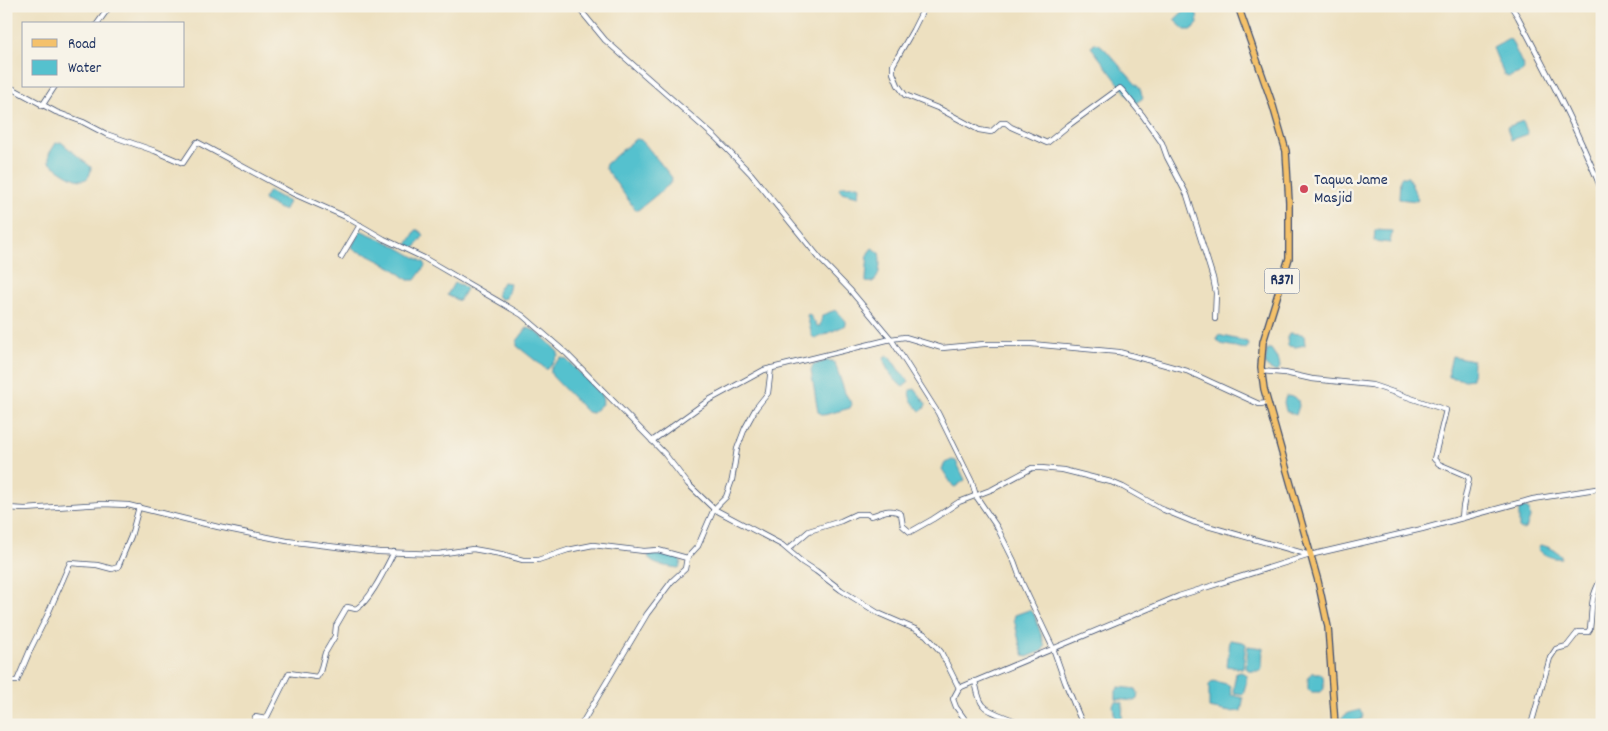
<svg xmlns="http://www.w3.org/2000/svg" width="1608" height="731" font-family="Dekko,sans-serif">
<style>
.water{fill:#55c1ce;stroke:#387896}
.lines{fill:none;stroke-linecap:round;stroke-linejoin:round}
.minor-casing{stroke:#3a4a6d;stroke-width:6}
.major-casing{stroke:#3a4a6d;stroke-width:8}
.minor{stroke:#fff;stroke-width:4.5}
.major{stroke:#f4c16b;stroke-width:5.5}
.poi-dot{fill:#d1495b;stroke:#f7f3e8;stroke-width:2}
.labels{text-anchor:middle;dominant-baseline:central;stroke-width:5;stroke-linejoin:round;paint-order:stroke}
.shield{fill:#f7f3e8;stroke:#5d6a87;stroke-width:1}
.shield-label{font-size:15px;font-weight:bold;fill:#1b2f5e}
.poi-label{font-size:16px;fill:#1b2f5e;stroke:#f7f3e8;text-anchor:start}
</style>
<rect width="100%" height="100%" fill="#f7f3e8"/>
<filter id="ink" filterUnits="userSpaceOnUse"><feTurbulence type="fractalNoise" baseFrequency=".02" numOctaves="2"/><feDisplacementMap in="SourceGraphic" scale="10" xChannelSelector="R" yChannelSelector="G"/><feConvolveMatrix kernelMatrix="1 2 1 2 8 2 1 2 1" color-interpolation-filters="sRGB"/></filter>
<filter id="wash" filterUnits="userSpaceOnUse"><feTurbulence type="fractalNoise" baseFrequency=".0096" numOctaves="4" result="noise"/><feDisplacementMap in="SourceGraphic" scale="20" xChannelSelector="R" yChannelSelector="G"/><feGaussianBlur stdDeviation="1.12" result="paint"/><feColorMatrix in="noise" values="0 0 0 0 0 0 0 0 0 0 0 0 0 0 0 0 0 1.4 0 .05"/><feComposite in="paint" operator="in"/></filter>
<g filter="url(#wash)">
<rect width="100%" height="100%" fill="#ede0c0"/>
<g class="water">
<polygon points="1189,6 1192,6 1197,15 1198,24 1192,30 1185,30 1174,20"/>
<polygon points="1509,39 1511,40 1524,68 1522,72 1509,77 1504,75 1493,48"/>
<polygon points="1094,43 1099,44 1104,48 1140,89 1143,98 1136,103 1133,102 1091,47"/>
<polygon points="1523,121 1528,134 1511,140 1507,127"/>
<polygon points="637,139 641,140 644,143 670,175 672,178 671,183 638,210 635,209 605,168 606,164 634,140"/>
<path d="M61,142L91,167C90,195 60,170 49,162V154L56,143Z"/>
<polygon points="1401,177 1408,177 1418,199 1417,201 1399,199 1400,179"/>
<polygon points="858,185 860,186 859,196 841,192 839,188 843,186"/>
<polygon points="269,191 289,202 284,211 265,201 264,199"/>
<polygon points="416,230 418,230 424,235 414,249 411,249 407,245"/>
<polygon points="1375,230 1392,231 1390,243 1374,241"/>
<polygon points="360,231 362,231 392,244 425,263 425,266 415,280 408,280 393,268 366,254 354,250 352,246"/>
<path d="M872,248L879,252C881,262 881,286 866,282V280L868,253Z"/>
<polygon points="503,282 510,283 509,289 506,298 501,299 498,297 497,292"/>
<polygon points="454,283 462,285 466,289 459,301 447,295"/>
<polygon points="836,310 846,321 846,325 815,339 812,336 807,315 809,314 817,326 820,326 822,316 830,312"/>
<path d="M527,328C537,329 551,345 558,352V355L548,369H546L517,346V341Z"/>
<polygon points="1290,333 1301,334 1304,335 1305,345 1296,347 1288,346 1287,337"/>
<polygon points="1218,335 1248,342 1249,345 1247,348 1245,349 1221,344 1217,340"/>
<polygon points="1267,349 1271,349 1279,361 1280,367 1277,372 1271,370 1265,365"/>
<path d="M887,356L891,358L898,369L908,380L909,382L903,387C895,381 884,368 884,358Z"/>
<polygon points="1452,356 1473,360 1472,379 1465,380 1449,377 1449,369"/>
<path d="M561,358L566,359L600,393L603,400L602,404L592,413L587,412L553,377C547,368 554,365 561,358Z"/>
<polygon points="826,361 832,361 835,363 845,393 852,404 850,408 824,415 818,412 811,370 813,365"/>
<path d="M915,389L926,404L924,409L920,411C915,405 907,398 910,390Z"/>
<polygon points="1286,396 1295,397 1298,400 1299,406 1296,415 1286,411 1284,402"/>
<polygon points="952,460 956,461 965,480 955,487 953,486 942,469 945,463"/>
<polygon points="1526,508 1529,510 1530,518 1526,529 1522,530 1519,528 1519,511 1520,509"/>
<path d="M1540,545C1547,546 1556,550 1561,555V558C1553,559 1543,555 1538,549Z"/>
<path d="M651,553C661,553 673,555 681,561L680,567L678,568C668,566 648,566 648,554Z"/>
<polygon points="1029,610 1034,614 1045,646 1042,651 1027,657 1024,656 1020,645 1014,619 1015,615"/>
<polygon points="1230,640 1243,642 1246,644 1243,667 1242,669 1227,666"/>
<polygon points="1248,646 1263,648 1262,667 1261,671 1250,671 1246,668"/>
<polygon points="1241,672 1247,675 1246,684 1243,694 1234,693 1233,691 1236,673"/>
<polygon points="1312,673 1320,673 1323,676 1324,689 1321,692 1312,692 1308,690 1308,679"/>
<polygon points="1213,681 1227,684 1230,686 1231,695 1243,698 1243,701 1241,711 1230,712 1209,708 1209,685"/>
<polygon points="1119,687 1136,689 1138,693 1137,699 1134,701 1116,699 1116,691"/>
<polygon points="1116,701 1123,703 1122,719 1117,721 1115,719 1113,705"/>
<polygon points="1360,710 1363,714 1362,719 1349,724 1343,723 1341,718 1348,713"/>
</g>
</g>
<g filter="url(#ink)">
<g class="lines">
<defs>
<g id="minor">
<polyline points="577,6 605,40 716,138 751,174 821,260 850,290 891,339 938,413 972,482 976,496 997,527 1014,561 1022,583 1053,648 1065,682 1083,725"/>
<polyline points="925,6 913,30 893,65 893,73 898,85 905,95 940,109 979,130 991,132 1001,123 1006,123 1011,127 1047,143 1069,125 1117,90 1120,88 1122,90 1143,116 1162,143 1167,157 1187,195 1213,278 1216,293 1215,319"/>
<path d="M1511,6L1518,17C1548,74 1578,131 1602,191"/>
<polyline points="1598,6 1602,9"/>
<polyline points="97,24 110,6"/>
<polyline points="6,85 56,112 83,122 106,134 155,151 183,163 197,142 294,194 346,217 384,239 424,258 522,315 566,353 583,370 664,453 688,484 714,509 782,545 802,562 816,571 841,590 878,613 915,629 926,635 941,652 959,688"/>
<polyline points="42,106 55,86"/>
<polyline points="341,257 360,225"/>
<polyline points="1261,371 1285,373 1312,379 1372,385 1446,410 1434,459 1439,464 1467,476 1469,479 1463,507 1462,518"/>
<polyline points="652,441 709,400 764,370 891,339 905,337 942,348 984,344 1031,344 1119,352 1187,371 1259,404 1268,403"/>
<polyline points="6,508 25,509 103,504 128,505 218,527 287,541 379,552 438,554 473,549 501,554 523,560 538,560 568,550 593,545 644,551 658,550 687,558"/>
<path d="M788,549L809,531L841,521L856,514H867L871,516C881,513 891,507 901,514L903,526L910,532L933,519L959,502L993,489L1032,468H1041L1063,470L1111,482L1123,487L1164,510L1193,522L1310,555"/>
<path d="M975,681C977,689 978,699 983,705C990,714 1013,718 1023,725"/>
<polyline points="6,689 9,681 17,681 31,648 47,616 70,563 97,565 112,569 118,567 131,536 139,507"/>
<path d="M252,725L255,717L266,719L289,673L317,677L320,672L325,653L335,636L336,626L347,607L356,609C371,600 386,567 394,552"/>
<polyline points="581,725 647,614 672,581 685,569 687,558 698,546 714,509 726,497 732,480 737,449 745,428 756,408 768,393 771,368"/>
<polyline points="969,725 956,707 953,699 959,688 1179,596 1310,555 1422,529 1533,499 1602,488"/>
<path d="M1531,725L1550,658L1556,649L1567,646L1578,632H1588L1590,629C1593,606 1589,600 1602,577"/>
</g>
<polyline id="major" points="1238,6 1273,106 1286,151 1289,202 1289,258 1263,342 1261,367 1264,389 1318,581 1328,627 1335,725"/>
</defs>
<use href="#minor" class="minor-casing"/>
<use href="#major" class="major-casing"/>
<use href="#minor" class="minor"/>
<use href="#major" class="major"/>
</g>
</g>
<circle class="poi-dot" cx="1304" cy="189" r="5"/>
<g class="labels">
<rect class="shield" x="1264.5" y="268.5" width="35" height="25" rx="4"/>
<g class="shield-label">
<text x="1282" y="281">R371</text>
</g>
<g class="poi-label">
<text x="1314" y="180">Taqwa Jame<tspan x="1314" dy="18">Masjid</tspan></text>
</g>
</g>
<rect width="1608" height="731" fill="none" stroke="#f7f3e8" stroke-width="25"/>
<rect x="22" y="22" width="162" height="65" fill="#f7f3e8" stroke="#9fa5b1"/>
<rect x="32" y="39" width="25" height="8" fill="#f4c16b" stroke="#9fa5b1"/>
<text x="68" y="48" font-size="15" fill="#1b2f5e">Road</text>
<rect x="32" y="60" width="25" height="15" fill="#55c1ce" stroke="#9fa5b1"/>
<text x="68" y="72" font-size="15" fill="#1b2f5e">Water</text>
</svg>
